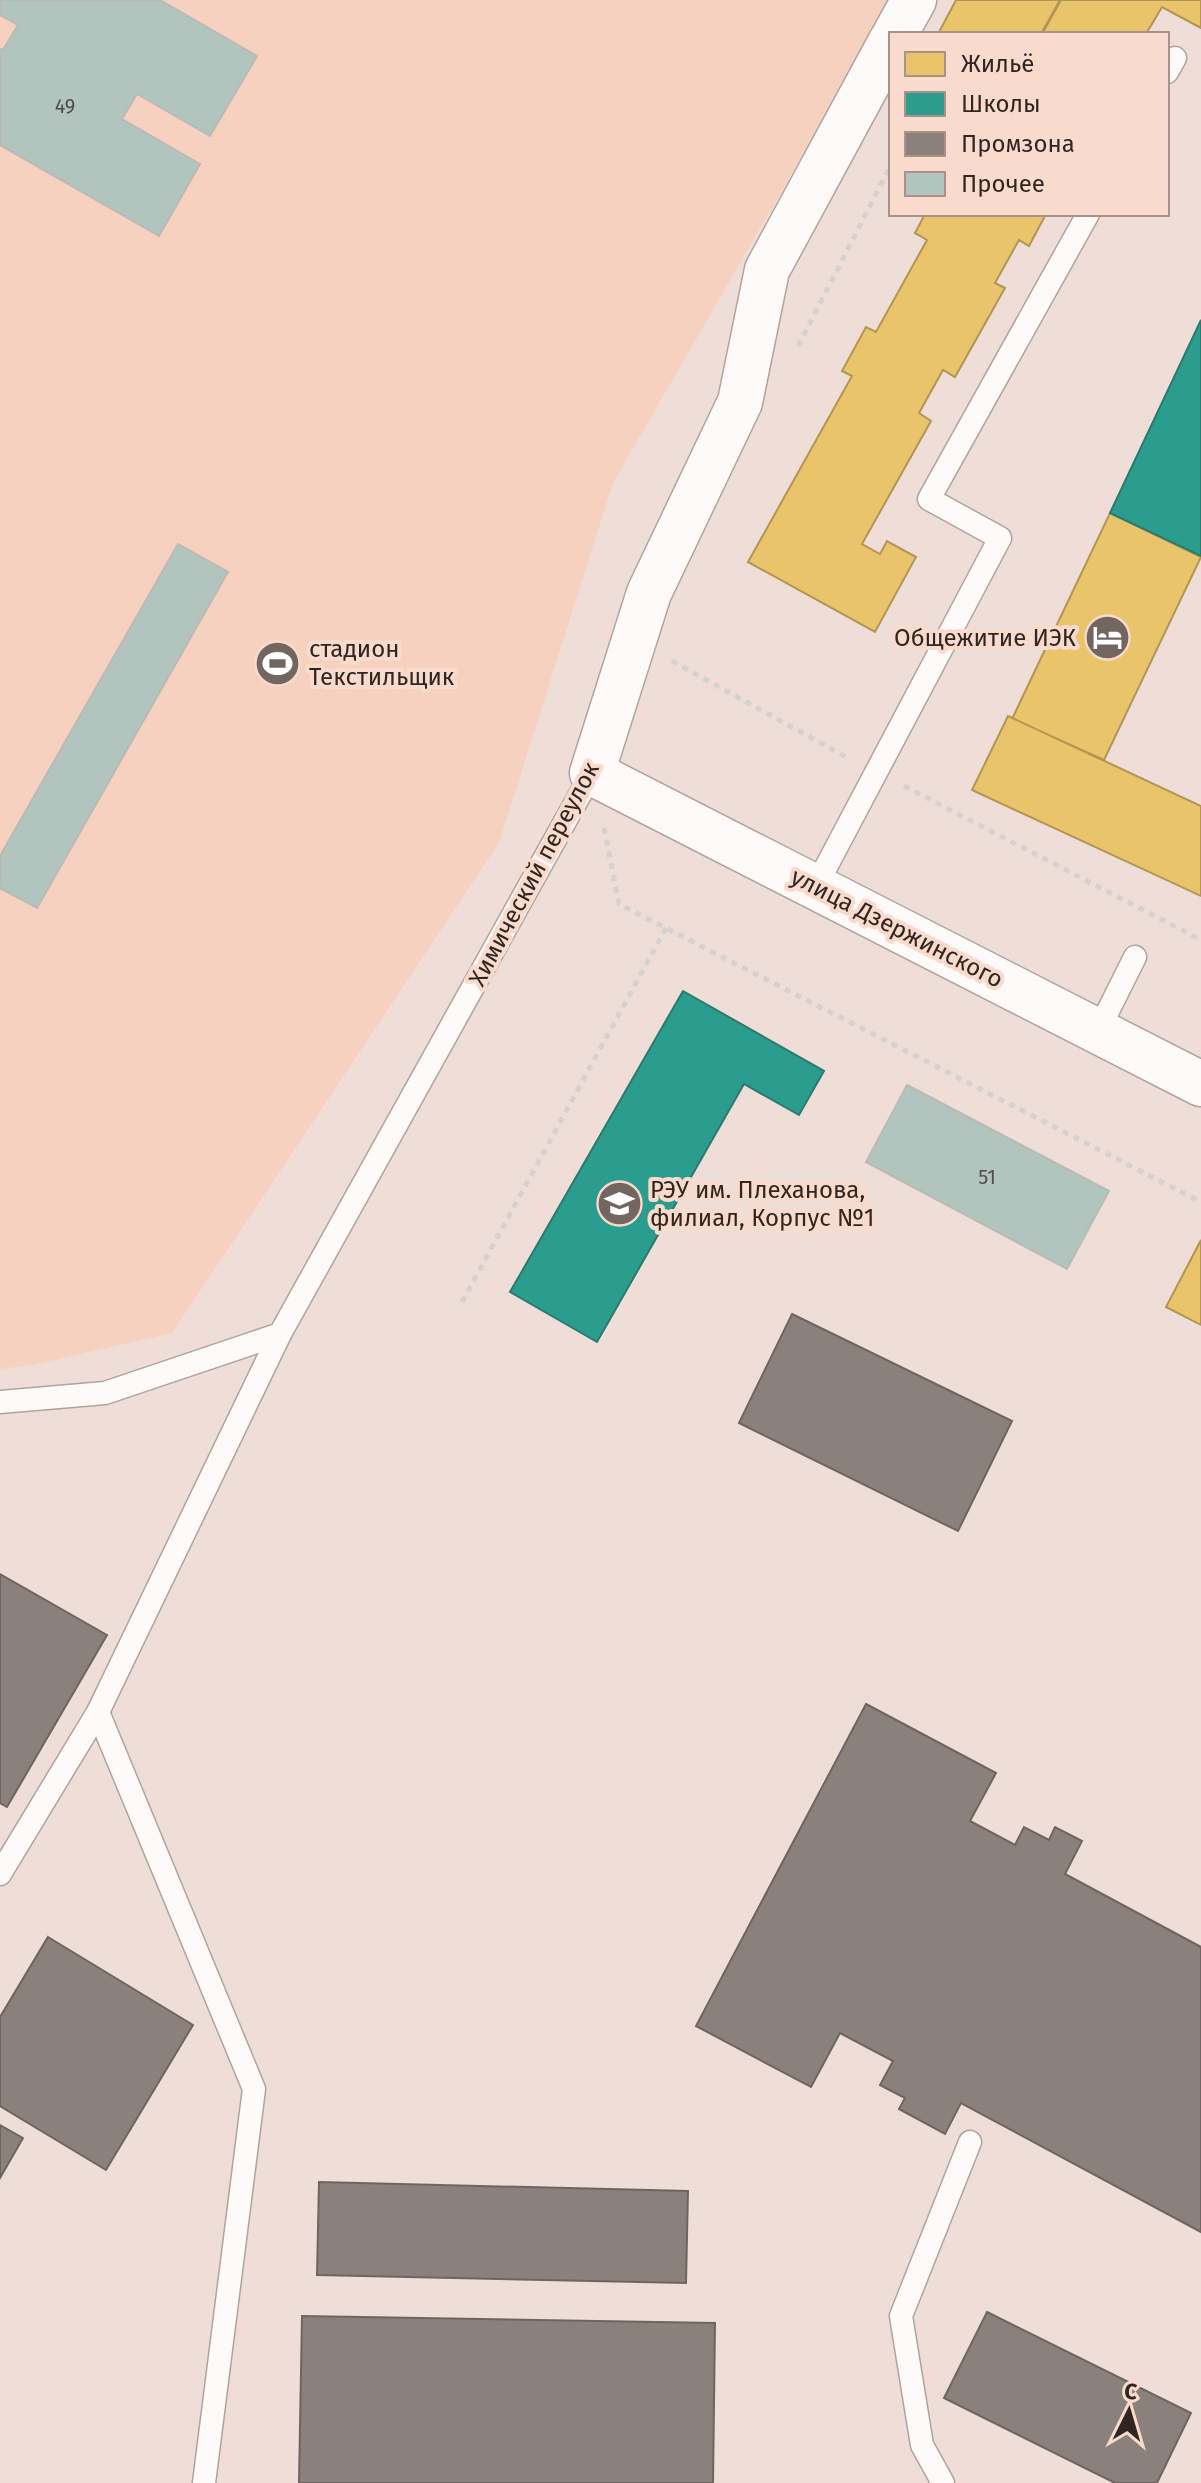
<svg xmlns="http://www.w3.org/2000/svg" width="1201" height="2483" font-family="'Fira Sans',sans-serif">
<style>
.green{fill:#f7d1bf}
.homes{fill:#e9c46a;stroke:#b29454;stroke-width:2}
.schools{fill:#2a9d8f;stroke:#2c796e;stroke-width:2}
.industry{fill:#8a817c;stroke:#6f6560;stroke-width:2}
.building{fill:#b1c5be;stroke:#bab9b4;stroke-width:2}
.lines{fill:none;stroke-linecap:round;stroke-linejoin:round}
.service-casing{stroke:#b0a39d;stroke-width:25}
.minor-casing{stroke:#b0a39d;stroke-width:47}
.path{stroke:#d6d0ce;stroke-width:5;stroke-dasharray:6 6;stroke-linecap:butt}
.service{stroke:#fdfaf9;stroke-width:22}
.minor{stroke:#fdfaf9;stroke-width:44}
.labels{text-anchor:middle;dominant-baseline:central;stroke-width:8;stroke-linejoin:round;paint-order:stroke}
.number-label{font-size:20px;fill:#504d48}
.poi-label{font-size:24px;fill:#302520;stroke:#f9dbcd;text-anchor:start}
.street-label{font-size:24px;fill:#302520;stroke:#f9dbcd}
</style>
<rect width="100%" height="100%" fill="#efded7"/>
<polygon class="green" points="0,0 892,0 613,483 499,843 172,1333 33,1365 0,1369"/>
<g class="homes">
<polygon points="956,0 1060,0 1041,34 938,34"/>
<polygon points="1061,0 1201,0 1201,28 1162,7 1146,34 1042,34"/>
<polygon points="925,214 1046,214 1029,246 1019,240 995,283 1005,288 955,377 943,370 919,413 931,421 862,544 880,554 887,541 916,557 875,632 748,562 852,376 842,371 866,327 876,332 927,240 915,233"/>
<polygon points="1110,513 1201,557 1104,760 1012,719"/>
<polygon points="1008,716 1201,806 1201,896 972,790"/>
<polygon points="1201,1240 1201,1325 1166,1307"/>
</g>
<g class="schools">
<polygon points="1201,320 1201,556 1110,513"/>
<polygon points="683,991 824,1071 799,1115 744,1084 597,1342 510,1292"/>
</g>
<g class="industry">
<polygon points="792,1314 1012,1421 958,1531 739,1423"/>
<polygon points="0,1574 107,1635 7,1807 0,1803"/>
<polygon points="866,1704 996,1773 970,1821 1015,1845 1024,1827 1049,1840 1055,1827 1082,1841 1065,1874 1201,1947 1201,2232 961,2103 945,2134 899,2109 905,2098 880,2085 893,2061 840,2033 811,2087 696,2026"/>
<polygon points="48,1937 193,2025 106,2170 0,2106 0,2017"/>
<polygon points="0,2125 23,2138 0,2178"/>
<polygon points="319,2182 688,2191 686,2283 317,2275"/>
<polygon points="987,2312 1191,2413 1157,2483 1115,2483 944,2398"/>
<polygon points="302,2316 715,2323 713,2483 299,2483"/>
</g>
<g class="building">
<polygon points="0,0 160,0 257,56 210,136 137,94 122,119 200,164 159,236 0,145 0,49 3,50 18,25 0,15"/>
<polygon points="178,544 228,572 37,908 0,888 0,856"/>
<polygon points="907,1085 1109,1191 1067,1269 866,1162"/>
</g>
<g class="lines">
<defs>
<g id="service">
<polyline points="1167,72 1175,58"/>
<polyline points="816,886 1000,538 929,499 1088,214"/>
<polyline points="1098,1031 1135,957"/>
<polyline points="0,1402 105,1393 280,1334 592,773"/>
<polyline points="98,1712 254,2089 204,2483"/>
<polyline points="0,1874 98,1712 280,1334"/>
<polyline points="943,2483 922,2445 901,2316 970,2142"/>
</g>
<g id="minor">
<polyline points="895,34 914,0"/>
<polyline points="891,41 767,270 740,402 649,593 592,773 1201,1084"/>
</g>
</defs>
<use href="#service" class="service-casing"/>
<use href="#minor" class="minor-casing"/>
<g class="path">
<polyline points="798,346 891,165"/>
<polyline points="672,661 848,758"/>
<polyline points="904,786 1201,940"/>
<polyline points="604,828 619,904 1201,1202"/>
<polyline points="462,1302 666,928"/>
</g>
<use href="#service" class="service"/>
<use href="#minor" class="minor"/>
</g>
<defs>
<symbol id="hotel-disc" viewBox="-11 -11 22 22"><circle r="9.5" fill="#736660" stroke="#f9dbcd"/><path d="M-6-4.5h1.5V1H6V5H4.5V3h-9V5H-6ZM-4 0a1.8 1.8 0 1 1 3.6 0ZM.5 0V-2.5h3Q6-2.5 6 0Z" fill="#fff"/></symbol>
<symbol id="stadium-disc" viewBox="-11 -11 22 22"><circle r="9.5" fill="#736660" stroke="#f9dbcd"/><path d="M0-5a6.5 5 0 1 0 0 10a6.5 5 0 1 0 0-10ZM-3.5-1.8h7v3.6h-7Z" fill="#fff"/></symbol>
<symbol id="university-disc" viewBox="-11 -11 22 22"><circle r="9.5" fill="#736660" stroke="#f9dbcd"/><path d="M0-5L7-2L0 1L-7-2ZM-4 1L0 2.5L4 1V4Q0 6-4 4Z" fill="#fff"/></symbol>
</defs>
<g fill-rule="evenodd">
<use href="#hotel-disc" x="1082" y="612" width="51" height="51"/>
<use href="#stadium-disc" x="252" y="638" width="51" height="51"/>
<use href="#university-disc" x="594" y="1178" width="51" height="51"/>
</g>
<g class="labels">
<g class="number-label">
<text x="65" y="106">49</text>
<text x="987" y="1177">51</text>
</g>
<g class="poi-label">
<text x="1076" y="638" text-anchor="end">Общежитие ИЭК</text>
<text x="309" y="649">стадион<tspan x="309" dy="28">Текстильщик</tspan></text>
<text x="650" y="1190">РЭУ им. Плеханова,<tspan x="650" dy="28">филиал, Корпус №1</tspan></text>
</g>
<g class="street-label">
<text transform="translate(534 874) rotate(-62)">Химический переулок</text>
<text transform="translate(897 928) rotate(27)">улица Дзержинского</text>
</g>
</g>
<rect x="889" y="32" width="280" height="184" fill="#f9dbcd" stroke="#a99288" stroke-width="2"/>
<rect x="905" y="52" width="40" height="24" fill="#e9c46a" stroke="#a99288" stroke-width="2"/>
<text x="961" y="72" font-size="24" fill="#302520">Жильё</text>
<rect x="905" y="92" width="40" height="24" fill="#2a9d8f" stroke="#a99288" stroke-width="2"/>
<text x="961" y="112" font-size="24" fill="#302520">Школы</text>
<rect x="905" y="132" width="40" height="24" fill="#8a817c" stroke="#a99288" stroke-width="2"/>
<text x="961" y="152" font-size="24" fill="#302520">Промзона</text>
<rect x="905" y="172" width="40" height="24" fill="#b1c5be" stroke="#a99288" stroke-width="2"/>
<text x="961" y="192" font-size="24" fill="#302520">Прочее</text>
<g transform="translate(1129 2411) rotate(5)" stroke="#f9dbcd" stroke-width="6" paint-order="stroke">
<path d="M0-6L14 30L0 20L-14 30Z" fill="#302520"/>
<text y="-12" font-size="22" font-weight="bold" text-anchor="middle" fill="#302520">С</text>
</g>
</svg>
